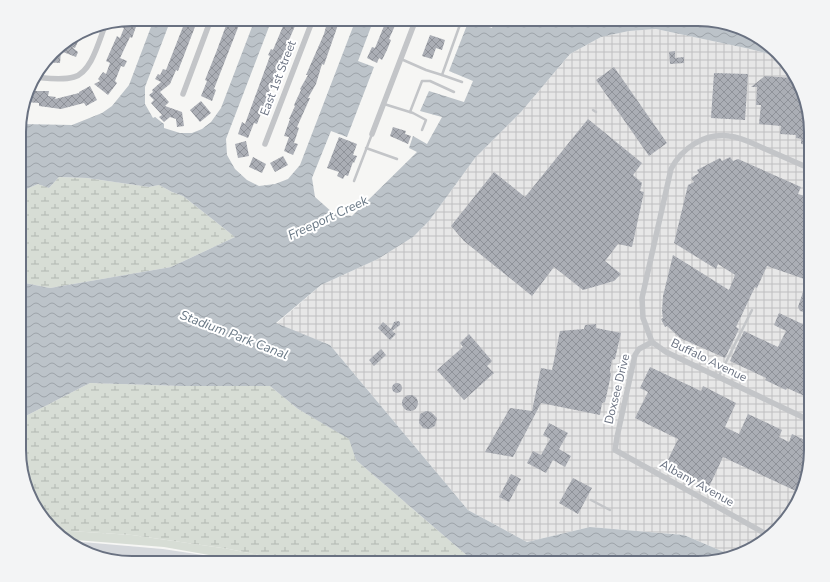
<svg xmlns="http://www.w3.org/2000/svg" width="830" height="582" font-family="'Nunito Sans',sans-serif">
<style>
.industrial{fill:url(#industrial-grid)}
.grass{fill:#d7ddd5}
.wetland{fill:url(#wetland-marsh)}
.water{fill:url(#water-waves)}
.building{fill:url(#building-cross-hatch)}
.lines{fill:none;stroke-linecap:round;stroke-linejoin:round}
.lane{stroke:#c3c5c8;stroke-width:2.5}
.street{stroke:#c3c5c8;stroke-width:5.5}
.highway{stroke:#d5d8dc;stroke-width:10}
.labels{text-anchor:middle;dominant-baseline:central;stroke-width:4;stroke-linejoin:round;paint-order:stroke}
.street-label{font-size:12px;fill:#697181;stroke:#fff}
.water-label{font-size:13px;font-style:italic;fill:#697885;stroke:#fff}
.rim{fill:none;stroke:#697181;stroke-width:2}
</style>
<defs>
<pattern id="industrial-grid" width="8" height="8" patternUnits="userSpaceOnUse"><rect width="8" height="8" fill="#e7e7e7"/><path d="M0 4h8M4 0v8" fill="none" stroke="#bfc0c1"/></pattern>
<pattern id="wetland-marsh" width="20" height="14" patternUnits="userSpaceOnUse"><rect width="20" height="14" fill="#d7ddd5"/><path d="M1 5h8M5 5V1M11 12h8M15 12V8" fill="none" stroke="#b2b8b2"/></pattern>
<pattern id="water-waves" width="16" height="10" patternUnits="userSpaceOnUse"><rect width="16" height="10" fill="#bcc3c9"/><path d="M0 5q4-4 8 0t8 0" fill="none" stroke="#9da3a9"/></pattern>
<pattern id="building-cross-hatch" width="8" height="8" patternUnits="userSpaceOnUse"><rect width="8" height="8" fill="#abaeb5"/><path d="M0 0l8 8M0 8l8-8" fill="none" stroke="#8f9299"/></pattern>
</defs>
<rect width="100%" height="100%" fill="#f6f6f4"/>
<polygon class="industrial" points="656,29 750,49 779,57 796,76 811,125 811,457 788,519 748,551 731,555 684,535 590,527 527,542 468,510 330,345 276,324 321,285 378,259 413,237 429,221 475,158 521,112 570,54 601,37 629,31"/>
<g class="grass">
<polygon points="55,530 132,535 229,549 299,563 254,563 164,547 63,539"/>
<polygon points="105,555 176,563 125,563"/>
</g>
<g class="wetland">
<polygon points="59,177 87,178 149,187 159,185 172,192 183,196 235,237 171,267 50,288 20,282 20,192 38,184 49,188"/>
<polygon points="90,383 181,386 270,386 298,409 350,439 356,460 471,559 478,563 299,563 229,549 132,535 55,530 34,506 20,465 20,419"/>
</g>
<polygon class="water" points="154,19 171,19 145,87 145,104 153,118 155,117 164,124 164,128 180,133 192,133 202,129 211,122 221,108 255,19 272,19 226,139 227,155 235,169 247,180 259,186 275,184 288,179 300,165 356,19 374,19 358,61 374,67 347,137 331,131 312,178 315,197 333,213 352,216 417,152 409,148 413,136 427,144 442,117 420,111 429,91 464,102 473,81 449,71 469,20 492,28 497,19 705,19 767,42 779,57 750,49 656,29 629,31 601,37 570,54 521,112 475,158 429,221 413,237 378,259 321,285 276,323 330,345 468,510 527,542 590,527 684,535 731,555 698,563 478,563 471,559 356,460 349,439 298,409 270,386 181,386 90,383 20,419 20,282 50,288 171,267 235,237 183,196 172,192 159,185 149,187 87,178 59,177 49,188 38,184 20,192 20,124 72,125 102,113 112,106 129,85"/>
<g class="building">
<polygon points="132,19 139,19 136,24 137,24 132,38 130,37 120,58 127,61 124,67 121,66 115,81 117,83 108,95 94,84 100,81 98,79 103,72 106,74 110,63 106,61 117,36 120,38 124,28 119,26 121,21"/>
<polygon points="186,19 198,19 178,71 176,70 170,84 160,92 169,102 165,106 182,112 184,126 177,127 176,119 170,117 164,122 159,117 162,115 151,103 154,100 149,95 153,92 152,90 161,82 155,79 158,74 160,75 163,69 166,70"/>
<polygon points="227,19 246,19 242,26 239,25 214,89 216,90 212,101 201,96 207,81 205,80 217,50 228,20"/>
<polygon points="286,19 298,19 289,40 290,41 284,55 285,55 280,66 279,66 257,124 254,123 248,138 238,134 242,122 245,124 270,56 268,55 271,49 273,50"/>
<polygon points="328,19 340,19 324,65 322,64 316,84 308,98 310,98 297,127 299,128 294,143 298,144 293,155 284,151 289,137 284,136 290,119 289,119 295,106 294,105 301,90 300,89 308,75 306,75 324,34"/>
<polygon points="387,19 398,19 389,39 391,40 387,50 382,60 379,58 377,63 367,58 372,47 375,48 384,26 380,24 382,20 386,21"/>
<polygon points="82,33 75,48 72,47 78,52 76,57 63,52 67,41"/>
<polygon points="430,35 445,40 442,50 436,48 432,59 422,56"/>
<polygon points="54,51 61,51 60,63 45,62"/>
<polygon points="675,51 675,58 684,57 684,63 670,64 669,52"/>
<polygon points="614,67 667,143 649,156 596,80"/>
<polygon points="714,73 748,74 745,120 711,118"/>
<polygon points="765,76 793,78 792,82 798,82 811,125 811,145 801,144 801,139 796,138 796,135 780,134 781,126 759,124 761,105 756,105 757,87 751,87"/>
<polygon points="90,86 97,100 86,106 84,103 61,109 39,106 39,103 25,102 29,91 49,91 48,96 56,97 55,99 79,93 79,92"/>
<polygon points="201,101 211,113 200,122 190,110"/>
<polygon points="588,119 642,163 633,175 642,183 640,191 644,192 632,247 618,244 605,261 621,274 614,281 583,290 554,267 532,296 464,241 451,226 494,172 525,197"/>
<polygon points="393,127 406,131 405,134 411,136 408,144 390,136"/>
<polygon points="339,137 357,144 353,155 357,156 354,163 353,162 348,176 345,175 343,179 337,176 339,172 327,168"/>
<polygon points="246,141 249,156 238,158 235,144"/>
<polygon points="283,156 288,165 275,172 270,163"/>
<polygon points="253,157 266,164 262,173 249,167"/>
<polygon points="730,157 733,161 738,159 801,187 798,194 811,198 811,314 800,311 798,307 807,280 767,266 757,288 755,287 736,327 739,329 725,358 680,338 667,326 665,327 661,319 663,318 662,311 663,296 673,255 729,290 735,275 718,264 716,269 674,243 688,185 694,182 691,178 699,173 697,170 720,158 722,161"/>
<polygon points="779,313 811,328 811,399 787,388 786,390 765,380 766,378 730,361 744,331 778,347 786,331 774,325"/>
<polygon points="398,321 400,322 400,325 392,331 396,334 390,340 378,328 383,322 391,329 394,322"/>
<polygon points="596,324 596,328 621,333 615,359 612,360 610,371 611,375 605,402 602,403 600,415 541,403 513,457 485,452 510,408 532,411 541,368 552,370 560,331 584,329 585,325"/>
<polygon points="469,334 492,361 487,366 494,373 464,400 437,370 463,347 460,343"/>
<polygon points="381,349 386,355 374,366 369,360"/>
<polygon points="650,367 701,391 703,386 736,403 725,427 739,434 748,414 782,430 779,437 789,442 792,434 811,443 811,457 798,492 723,457 709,487 665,466 678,439 635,418 648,392 640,388"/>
<circle cx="397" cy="388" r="5"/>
<circle cx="410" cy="403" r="8"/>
<polygon points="426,411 431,412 437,418 435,426 429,429 423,428 419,423 420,414"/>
<polygon points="549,423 568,433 559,449 571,456 565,467 553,460 546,473 527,463 533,451 541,455 550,439 543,435"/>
<polygon points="511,474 521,479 509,502 499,497"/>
<polygon points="573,478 592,488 578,514 559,503"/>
</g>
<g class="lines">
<g class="lane">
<polyline points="487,19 491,21"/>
<polyline points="401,59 426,70 442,75 462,19"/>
<polyline points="442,75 462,82"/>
<polyline points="384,104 413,113 426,120 422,130"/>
<polyline points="593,110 596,112"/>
<polyline points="410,112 422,81 430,81 454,92"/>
<polyline points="366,148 397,159"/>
<polyline points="354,181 372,134"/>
<polyline points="719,376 752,310"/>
<polyline points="591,500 610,510"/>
</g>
<g class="street">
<path d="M34,77C46,78 61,81 74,77C92,72 99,40 106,23"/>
<polyline points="183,94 211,19"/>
<polyline points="372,134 416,19"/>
<polyline points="265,144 313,19"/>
<path d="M811,169C795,162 779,155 763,148C752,143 741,137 729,136C704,133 682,148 671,169L642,298L643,318L652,342L666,352L811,421"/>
<polyline points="652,342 639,349 635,355 617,437 615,450 768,535"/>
</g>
<polyline class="highway" points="82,547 162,554 222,563"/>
</g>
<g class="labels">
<g class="street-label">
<text transform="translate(278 78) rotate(-69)">East 1st Street</text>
<text transform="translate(709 360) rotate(26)">Buffalo Avenue</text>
<text transform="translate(617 389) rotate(-76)">Doxsee Drive</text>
<text transform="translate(697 483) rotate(29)">Albany Avenue</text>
</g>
<g class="water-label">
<text transform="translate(328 218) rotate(-25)">Freeport Creek</text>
<text transform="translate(234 335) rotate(21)">Stadium Park Canal</text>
</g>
</g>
<path d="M0 0H830V582H0ZM132 26H698A106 106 0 0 1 804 132V450A106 106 0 0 1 698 556H132A106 106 0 0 1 26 450V132A106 106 0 0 1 132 26Z" fill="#f3f4f5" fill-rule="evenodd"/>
<path class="rim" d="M132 26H698A106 106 0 0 1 804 132V450A106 106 0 0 1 698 556H132A106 106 0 0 1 26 450V132A106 106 0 0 1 132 26Z"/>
</svg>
